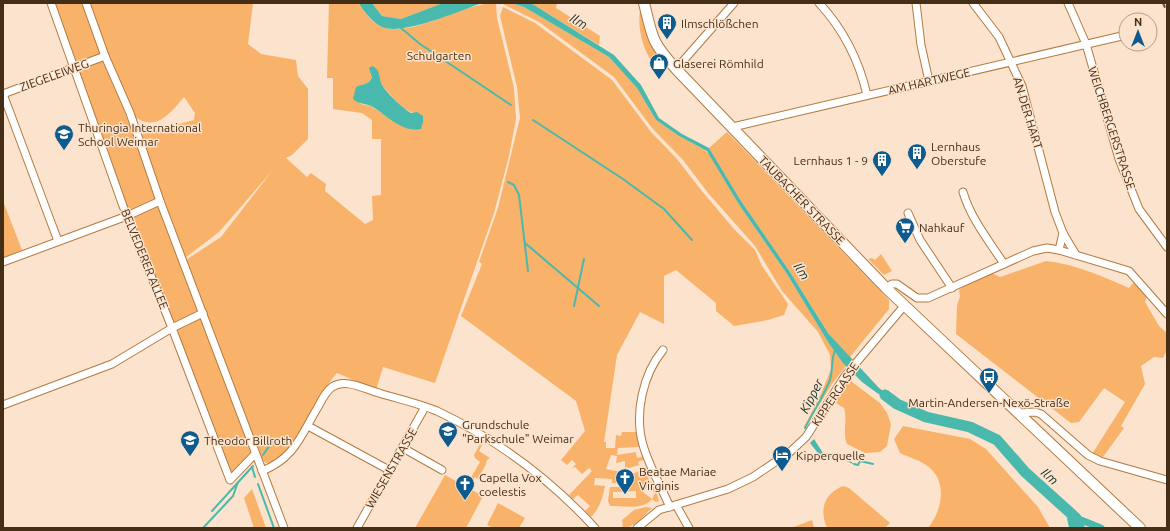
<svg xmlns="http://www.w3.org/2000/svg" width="1170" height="531" font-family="Ubuntu,sans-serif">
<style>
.green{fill:#f8b26a;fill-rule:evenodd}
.water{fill:#4ab9ad}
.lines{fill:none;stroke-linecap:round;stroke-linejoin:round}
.stream{stroke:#4ab9ad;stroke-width:2}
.canal{stroke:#4ab9ad;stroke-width:7}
.river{stroke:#4ab9ad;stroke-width:11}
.street-casing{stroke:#b17a40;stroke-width:9}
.secondary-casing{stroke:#b17a40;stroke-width:12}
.street{stroke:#fff;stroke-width:7}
.secondary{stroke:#fff;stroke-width:10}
.rail{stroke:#664f37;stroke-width:2;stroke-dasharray:5 5;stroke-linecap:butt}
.labels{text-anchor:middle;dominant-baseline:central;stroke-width:3;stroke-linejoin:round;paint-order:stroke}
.poi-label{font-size:12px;fill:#452e16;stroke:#fce3cd;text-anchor:start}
.park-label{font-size:12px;fill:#4a2d0b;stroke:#fce3cd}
.street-label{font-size:12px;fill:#452e16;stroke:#fce3cd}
.water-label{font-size:13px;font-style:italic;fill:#162f2c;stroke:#fce3cd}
</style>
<rect width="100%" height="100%" fill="#fce3cd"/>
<g class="green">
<polygon points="54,3 84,3 252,453 230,478 128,211"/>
<path d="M86,3H253L248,44L261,54L296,60L298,76L308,89V139L292,155L286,158L307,177L311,173L326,184L325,191L365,224L373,220L372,196L381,195V139H372V120L362,113L333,109V78H327L329,3H359C363,11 373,24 382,27C414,38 461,3 496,3L497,18L514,88L516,119L509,156L494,213L435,383L383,367L376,390L337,373C311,402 305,444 270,464L264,462L259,455L186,260L221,237L272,171L219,232L185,258L140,140L143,134L194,120L195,113L184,97C168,116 154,134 130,113ZM370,73C383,83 398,109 414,113L412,130L393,121L371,106L361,104L354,96L359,86C365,84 368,84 372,78Z"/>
<polygon points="372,3 443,3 401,19 382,16"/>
<polygon points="501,3 511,3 524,7 609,57 637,88 656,120 679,136 705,150 711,156 738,203 787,274 828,342 846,366 832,384 805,428 804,427 821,394 831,369 830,355 818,332 782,291 755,246 708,193 683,160 652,128 614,77 539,22"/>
<polygon points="531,3 557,3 556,8 600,36 599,45"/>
<path d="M503,7L535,23L612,80L651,132L677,159L701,190L734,229L755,250L762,266L788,304L784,315L768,320L734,326L716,311V303L676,270L664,276V324L640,312L617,355L604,442H606V448H615L616,435L621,436L622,432H637L639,447L618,448L617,455L636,452L637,458L645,456L646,459L638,462L639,465L629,468L625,467V461L616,463L617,456L611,455L606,469L631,474L650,468L653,476L648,478L656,491L659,501L656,502L652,499C644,510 623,506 610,506L608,501L610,487H622V483H612V479L595,478L594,485L605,486C603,498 599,509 591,517L585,511L590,506L578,495L573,499L569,495L592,471L589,468L582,474L575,467L571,469L576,464L572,460L567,465L561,460L585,431L576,401L461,316L482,264L479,262L498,208L520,118L517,87L500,16ZM647,487L655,493L652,499L643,492ZM636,491V498H613V492Z"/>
<path d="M642,9L659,57L654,61L660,68L658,69C644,55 637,30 640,10Z"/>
<polygon points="727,132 889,300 889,309 850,357 828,333 790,272 741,201 709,148"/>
<polygon points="3,201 22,250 3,258"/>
<polygon points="881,254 892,271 884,275 868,259 872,258 875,260"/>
<path d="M1046,261C1075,264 1102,276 1129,288L1135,281L1147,295L1145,302L1159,326L1167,333V350L1163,358L1154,357L1141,366L1145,384L1121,426L1124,428L1103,457L1092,454L1125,402L1104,388L1079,422L1071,423L956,334L957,306L960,296L959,290L967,284L992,273L1000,277Z"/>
<path d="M848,379L880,403L887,413L891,424L887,446L880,452L865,453L847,444C842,432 848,420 844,408L834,402Z"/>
<path d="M903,426L970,439L986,449L1038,507L1050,528H928C943,510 948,479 926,465C919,460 908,457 900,453L894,439Z"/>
<polygon points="480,444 482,445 479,451 490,458 487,460 486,464 478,479 475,477 471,482 469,481 480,462 475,458 474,455"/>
<polygon points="445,475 483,496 466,528 415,528"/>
<path d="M843,486L849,488L890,523L885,528H827C819,509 824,494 843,486Z"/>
<polygon points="252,489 266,528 254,528 244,498"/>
<polygon points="498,503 525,518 519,528 493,528 487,525"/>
<path d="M646,507L652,508C644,515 635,528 623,528L622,520L634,510Z"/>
<polygon points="812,520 814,528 791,528"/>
</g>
<g class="water">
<path d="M359,3H372L382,16L401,19L443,3H482C459,11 403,36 382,27C373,23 363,11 359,3Z"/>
<polygon points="511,3 531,3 614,55 641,85 659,118 682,134 709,148 741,201 790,272 828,333 879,388 893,398 897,404 877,393 862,382 843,363 828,342 787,274 738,203 707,151 679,136 656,120 637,88 609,57 524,7"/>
<path d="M372,66C380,69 379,76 381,83C385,92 403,108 411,113L417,112L423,116V122L421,129C403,133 387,116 373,107C367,103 359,105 353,99L356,87C362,84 368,85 372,78L369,68Z"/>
<polygon points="814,439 823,453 841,453 855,465 838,457 821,457 810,443"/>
<polygon points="1067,518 1076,518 1084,525 1085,528 1069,528"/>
</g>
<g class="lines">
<g class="stream">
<polyline points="401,28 420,44 511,105"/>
<polyline points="533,120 623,179 664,209 692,240"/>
<polyline points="508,182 514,185 519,195 528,271"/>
<polyline points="525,243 599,306"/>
<polyline points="574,306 584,259"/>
<path d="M805,428C813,412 823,397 830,380C833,370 831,360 835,350"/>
<polyline points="263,455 274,439"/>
<polyline points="854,464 858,465 860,461 873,464"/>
<polyline points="252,467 255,477"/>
<polyline points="258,484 274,528"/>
<polyline points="212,511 253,466"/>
<polyline points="203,528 233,496 238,482"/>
</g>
<polyline class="canal" points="1076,518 1101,528"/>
<polyline class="river" points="885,395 897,404 926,417 970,427 997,440 1025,472 1076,518 1078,528"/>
<defs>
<g id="street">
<polyline points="51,3 123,206 172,328 230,480 255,454"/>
<polyline points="86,3 105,56 130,113 160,201 284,528"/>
<path d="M819,3C844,30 859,60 867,95"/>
<polyline points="916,3 921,45 929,81"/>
<polyline points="973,3 999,37 1022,86 1055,212 1063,233 1076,255"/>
<polyline points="1068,3 1086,44 1119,159 1139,209 1167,247"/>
<polyline points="676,69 734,3"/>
<polyline points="3,94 58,241"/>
<polyline points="3,94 105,56"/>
<polyline points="734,129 737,126 1126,35"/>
<path d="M963,192C971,219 989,241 1004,264"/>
<polyline points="908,213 920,240 952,288"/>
<polyline points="1059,250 1063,233"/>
<polyline points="3,262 127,216 160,201"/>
<polyline points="886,288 892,284 897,284 917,298 928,298 1033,251 1047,248 1059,250 1129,271 1167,314"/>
<path d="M663,350C643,374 634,414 643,445C649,466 661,487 670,507"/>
<polyline points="3,405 112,364 172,328 203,313"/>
<polyline points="1019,413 1035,412 1041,414 1088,455 1100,461 1167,480"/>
<polyline points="308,426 389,470"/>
<polyline points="403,448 442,470"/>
<path d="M262,471C295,458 301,435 318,407C321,401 326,391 332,387C346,378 364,389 379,393C398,399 418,403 437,411C496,439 551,480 595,528"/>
<polyline points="676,505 689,528"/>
<polyline points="357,528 425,407"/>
<polyline points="637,528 659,510 728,489 753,477 790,452 806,437 845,376 904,306"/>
</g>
<path id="secondary" d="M644,3C653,39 651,41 676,69L886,288L1140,528"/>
</defs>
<use href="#street" class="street-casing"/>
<use href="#secondary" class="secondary-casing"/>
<use href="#street" class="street"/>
<use href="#secondary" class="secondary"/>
<polyline class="rail" points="1163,3 1167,12"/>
</g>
<defs>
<symbol id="building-pin" viewBox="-11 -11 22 30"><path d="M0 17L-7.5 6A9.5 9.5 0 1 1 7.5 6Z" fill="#0e5b8e" stroke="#fce3cd"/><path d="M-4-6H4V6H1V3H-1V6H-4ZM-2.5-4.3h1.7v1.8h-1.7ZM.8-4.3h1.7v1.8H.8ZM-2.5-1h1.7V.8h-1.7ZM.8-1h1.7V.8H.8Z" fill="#fff"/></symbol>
<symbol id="shop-pin" viewBox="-11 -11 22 30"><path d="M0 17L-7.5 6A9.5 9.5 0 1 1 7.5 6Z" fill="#0e5b8e" stroke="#fce3cd"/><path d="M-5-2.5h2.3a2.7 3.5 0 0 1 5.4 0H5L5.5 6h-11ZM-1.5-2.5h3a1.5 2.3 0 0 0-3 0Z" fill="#fff"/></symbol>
<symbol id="school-pin" viewBox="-11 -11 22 30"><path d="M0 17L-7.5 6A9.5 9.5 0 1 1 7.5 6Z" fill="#0e5b8e" stroke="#fce3cd"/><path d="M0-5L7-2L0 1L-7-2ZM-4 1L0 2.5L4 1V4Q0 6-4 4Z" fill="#fff"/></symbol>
<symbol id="supermarket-pin" viewBox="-11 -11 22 30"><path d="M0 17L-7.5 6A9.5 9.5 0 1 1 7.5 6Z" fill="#0e5b8e" stroke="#fce3cd"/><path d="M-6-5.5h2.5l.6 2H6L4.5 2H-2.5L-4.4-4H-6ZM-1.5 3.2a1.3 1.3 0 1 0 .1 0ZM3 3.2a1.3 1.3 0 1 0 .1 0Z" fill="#fff"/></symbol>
<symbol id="bus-pin" viewBox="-11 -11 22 30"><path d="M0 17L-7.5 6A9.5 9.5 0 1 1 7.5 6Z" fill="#0e5b8e" stroke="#fce3cd"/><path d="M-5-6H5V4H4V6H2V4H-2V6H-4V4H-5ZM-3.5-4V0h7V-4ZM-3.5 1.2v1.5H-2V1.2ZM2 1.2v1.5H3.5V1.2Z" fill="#fff"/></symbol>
<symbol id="hotel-pin" viewBox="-11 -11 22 30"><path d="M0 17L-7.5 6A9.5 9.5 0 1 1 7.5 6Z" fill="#0e5b8e" stroke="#fce3cd"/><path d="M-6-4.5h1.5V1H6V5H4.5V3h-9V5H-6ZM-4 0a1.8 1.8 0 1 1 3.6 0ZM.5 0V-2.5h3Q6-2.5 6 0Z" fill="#fff"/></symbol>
<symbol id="church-pin" viewBox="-11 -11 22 30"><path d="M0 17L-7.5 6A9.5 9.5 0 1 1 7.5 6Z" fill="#0e5b8e" stroke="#fce3cd"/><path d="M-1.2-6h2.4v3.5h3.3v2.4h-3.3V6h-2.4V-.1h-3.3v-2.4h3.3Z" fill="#fff"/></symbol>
</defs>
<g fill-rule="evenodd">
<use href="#building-pin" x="656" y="12" width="22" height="30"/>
<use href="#shop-pin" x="648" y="52" width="22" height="30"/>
<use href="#school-pin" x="53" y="123" width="22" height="30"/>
<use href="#building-pin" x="906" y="142" width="22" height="30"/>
<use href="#building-pin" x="871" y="149" width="22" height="30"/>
<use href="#supermarket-pin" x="894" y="216" width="22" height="30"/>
<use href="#bus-pin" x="978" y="366" width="22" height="30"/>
<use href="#school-pin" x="437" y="420" width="22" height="30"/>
<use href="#school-pin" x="179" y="429" width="22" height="30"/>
<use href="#hotel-pin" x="771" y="444" width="22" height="30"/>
<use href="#church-pin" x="614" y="467" width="22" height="30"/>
<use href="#church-pin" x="454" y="473" width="22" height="30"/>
</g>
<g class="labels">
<g class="poi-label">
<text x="681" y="23">Ilmschlößchen</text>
<text x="673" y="63">Glaserei Römhild</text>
<text x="78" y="127">Thuringia International<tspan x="78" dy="14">School Weimar</tspan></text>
<text x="931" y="146">Lernhaus<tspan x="931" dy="14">Oberstufe</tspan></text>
<text x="868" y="160" text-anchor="end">Lernhaus 1 - 9</text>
<text x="919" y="227">Nahkauf</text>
<text x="989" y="402" text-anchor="middle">Martin-Andersen-Nexö-Straße</text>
<text x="462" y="424">Grundschule<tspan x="462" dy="14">"Parkschule" Weimar</tspan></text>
<text x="204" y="440">Theodor Billroth</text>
<text x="796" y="455">Kipperquelle</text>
<text x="639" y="471">Beatae Mariae<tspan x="639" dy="14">Virginis</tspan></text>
<text x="479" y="477">Capella Vox<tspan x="479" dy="14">coelestis</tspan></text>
</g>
<g class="park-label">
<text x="439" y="55">Schulgarten</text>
</g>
<g class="street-label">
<text transform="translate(54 75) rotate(-20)">ZIEGELEIWEG</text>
<text transform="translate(929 81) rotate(-13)">AM HARTWEGE</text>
<text transform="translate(1028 113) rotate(73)">AN DER HART</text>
<text transform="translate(1112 128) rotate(72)">WEICHBERGERSTRASSE</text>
<text transform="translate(802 200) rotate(46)">TAUBACHER STRASSE</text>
<text transform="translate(145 259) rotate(68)">BELVEDERER ALLEE</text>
<text transform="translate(835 394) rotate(-56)">KIPPERGASSE</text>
<text transform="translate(391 468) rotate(-60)">WIESENSTRASSE</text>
</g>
<g class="water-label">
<text transform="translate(579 21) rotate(31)">Ilm</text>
<text transform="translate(802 271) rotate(57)">Ilm</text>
<text transform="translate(811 396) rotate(-63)">Kipper</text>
<text transform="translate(1050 476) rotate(42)">Ilm</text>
</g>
</g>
<rect width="1170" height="531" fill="none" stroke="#452e16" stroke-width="8"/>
<g transform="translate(1138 32)"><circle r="19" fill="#fce3cd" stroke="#b39b84"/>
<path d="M0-3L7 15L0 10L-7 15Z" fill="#0e5b8e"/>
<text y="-6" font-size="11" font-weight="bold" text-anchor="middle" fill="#452e16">N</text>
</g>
</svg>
